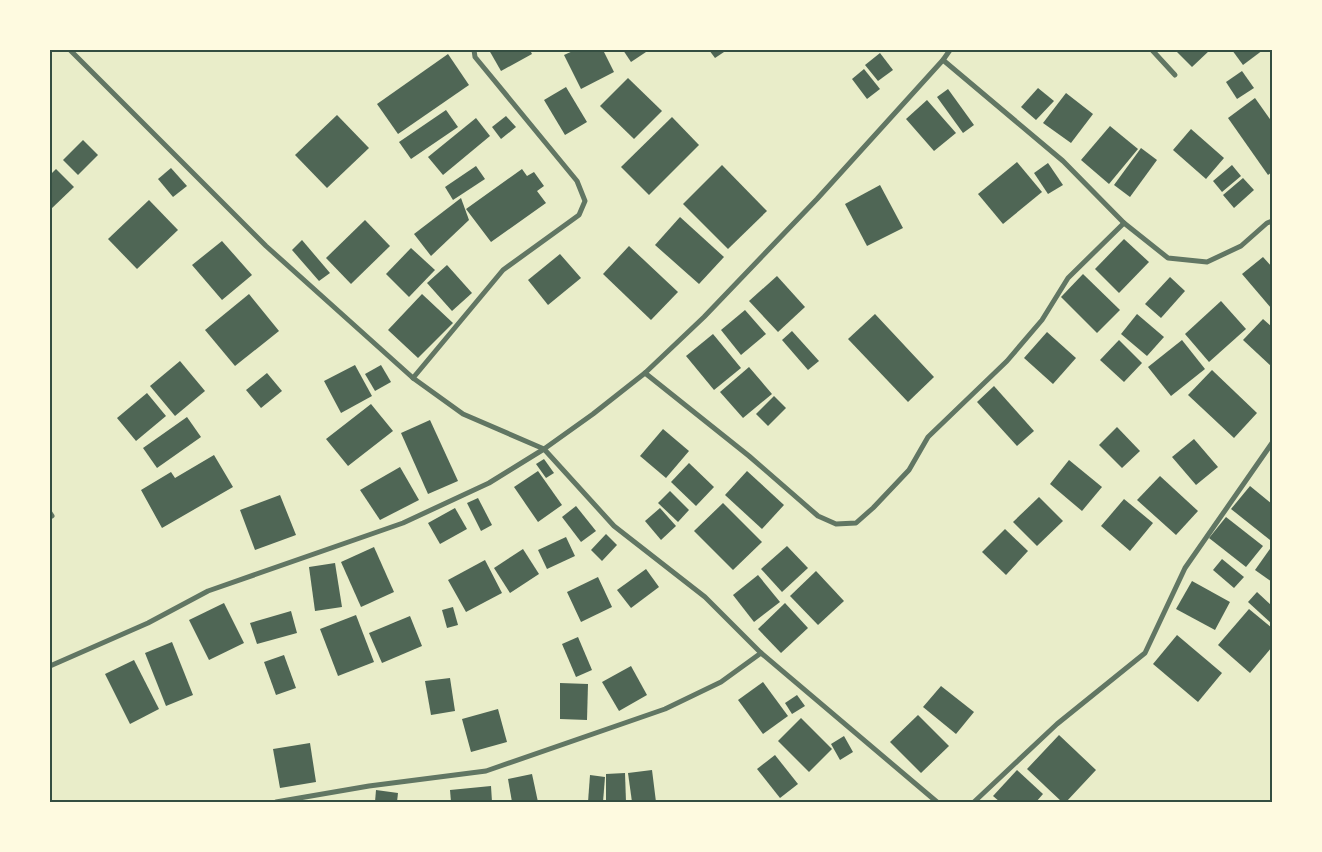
<svg xmlns="http://www.w3.org/2000/svg" width="1322" height="852" font-family="'Fira Sans Condensed',sans-serif">
<style>
.building{fill:#4f6655}
.lines{fill:none;stroke-linecap:round;stroke-linejoin:round}
.minor{stroke:#617663;stroke-width:5}
.neatline{fill:none;stroke:#344e41;stroke-width:2}
</style>
<rect width="100%" height="100%" fill="#e9edc9"/>
<g class="building">
<polygon points="489,50 530,50 532,54 501,71"/>
<polygon points="575,50 603,50 614,72 581,89 564,55"/>
<polygon points="623,50 649,50 631,62"/>
<polygon points="709,50 727,50 715,58"/>
<polygon points="1175,50 1210,50 1192,67"/>
<polygon points="1232,50 1263,50 1243,65"/>
<polygon points="880,53 893,70 878,81 865,65"/>
<polygon points="448,54 469,85 398,134 377,104"/>
<polygon points="864,69 880,89 867,99 852,79"/>
<polygon points="1242,71 1254,88 1237,99 1226,82"/>
<polygon points="628,78 662,111 634,139 600,106"/>
<polygon points="566,87 587,122 565,135 544,100"/>
<polygon points="1038,88 1054,101 1036,120 1021,107"/>
<polygon points="948,89 974,125 963,133 937,97"/>
<polygon points="1066,93 1093,114 1071,143 1043,123"/>
<polygon points="1255,98 1272,122 1272,172 1268,175 1228,118"/>
<polygon points="927,100 956,133 934,151 906,119"/>
<polygon points="446,110 458,127 411,159 399,142"/>
<polygon points="337,115 369,148 327,188 295,155"/>
<polygon points="506,116 516,127 501,139 492,127"/>
<polygon points="672,117 699,145 649,195 621,167"/>
<polygon points="476,118 490,136 443,175 428,157"/>
<polygon points="1110,126 1138,149 1109,184 1081,160"/>
<polygon points="1191,129 1224,158 1206,179 1173,150"/>
<polygon points="83,140 98,155 78,175 63,160"/>
<polygon points="1141,148 1157,160 1130,197 1114,185"/>
<polygon points="1017,162 1042,192 1003,224 978,194"/>
<polygon points="1048,163 1063,185 1048,194 1034,173"/>
<polygon points="722,165 767,211 728,249 683,204"/>
<polygon points="1232,165 1241,176 1222,192 1213,181"/>
<polygon points="476,166 485,179 453,200 445,187"/>
<polygon points="171,168 187,186 173,197 158,179"/>
<polygon points="56,169 74,187 50,210 50,175"/>
<polygon points="522,169 527,176 534,172 544,186 537,191 546,203 491,242 466,209"/>
<polygon points="1243,178 1254,190 1234,208 1223,195"/>
<polygon points="880,185 903,228 867,246 845,204"/>
<polygon points="461,198 469,220 431,256 414,234"/>
<polygon points="149,200 178,230 137,269 108,239"/>
<polygon points="680,217 724,257 699,284 655,245"/>
<polygon points="365,220 390,246 351,284 326,258"/>
<polygon points="1124,239 1149,262 1119,293 1095,269"/>
<polygon points="302,240 330,273 319,281 292,250"/>
<polygon points="222,241 252,275 222,300 192,265"/>
<polygon points="629,246 678,292 651,320 603,274"/>
<polygon points="411,248 435,270 409,297 386,274"/>
<polygon points="560,254 581,278 548,305 528,280"/>
<polygon points="1263,257 1272,267 1271,308 1242,274"/>
<polygon points="447,265 472,293 452,311 427,283"/>
<polygon points="1083,274 1120,310 1097,333 1061,297"/>
<polygon points="777,276 805,307 778,332 749,301"/>
<polygon points="1170,277 1185,291 1161,318 1145,304"/>
<polygon points="249,294 279,331 235,366 205,330"/>
<polygon points="422,294 453,323 418,358 388,330"/>
<polygon points="1221,301 1246,329 1209,362 1185,334"/>
<polygon points="745,310 766,334 741,355 721,330"/>
<polygon points="875,314 934,377 908,402 848,339"/>
<polygon points="1137,314 1164,337 1147,356 1121,334"/>
<polygon points="1263,319 1272,327 1272,367 1243,340"/>
<polygon points="792,331 819,361 808,370 782,340"/>
<polygon points="1047,332 1076,358 1053,384 1024,358"/>
<polygon points="713,334 741,368 714,390 686,356"/>
<polygon points="1119,340 1142,363 1124,382 1100,360"/>
<polygon points="1182,340 1205,369 1171,396 1148,367"/>
<polygon points="180,361 205,391 175,416 150,386"/>
<polygon points="355,365 372,396 341,413 324,381"/>
<polygon points="381,365 391,382 375,391 365,374"/>
<polygon points="749,367 772,394 743,418 720,392"/>
<polygon points="1212,370 1257,413 1234,438 1188,395"/>
<polygon points="267,373 282,391 261,408 246,390"/>
<polygon points="994,386 1034,431 1017,446 977,402"/>
<polygon points="147,393 166,416 136,441 117,418"/>
<polygon points="774,396 786,408 768,426 756,414"/>
<polygon points="371,404 393,431 348,466 326,439"/>
<polygon points="187,417 201,437 157,468 143,448"/>
<polygon points="430,420 458,481 428,494 401,433"/>
<polygon points="1117,427 1140,451 1122,468 1099,445"/>
<polygon points="663,429 689,451 666,478 640,456"/>
<polygon points="1194,439 1218,467 1196,485 1172,457"/>
<polygon points="214,455 233,487 162,528 141,490 171,472 175,478"/>
<polygon points="544,459 554,473 546,478 536,464"/>
<polygon points="1069,460 1102,487 1082,511 1050,484"/>
<polygon points="689,463 714,487 696,506 671,482"/>
<polygon points="400,467 419,500 380,520 360,490"/>
<polygon points="538,471 562,505 538,522 514,487"/>
<polygon points="747,471 784,505 762,529 725,495"/>
<polygon points="1160,476 1198,511 1176,535 1137,500"/>
<polygon points="1250,486 1272,504 1272,537 1270,540 1231,509"/>
<polygon points="670,491 689,510 678,522 658,503"/>
<polygon points="280,495 296,535 255,550 240,510"/>
<polygon points="1039,497 1063,521 1037,546 1013,522"/>
<polygon points="478,498 492,525 481,531 467,503"/>
<polygon points="1124,499 1153,523 1130,551 1101,526"/>
<polygon points="723,503 762,542 733,570 694,531"/>
<polygon points="576,506 596,531 581,542 562,517"/>
<polygon points="455,508 467,529 440,544 428,523"/>
<polygon points="660,508 676,526 661,540 645,521"/>
<polygon points="1226,517 1263,546 1246,567 1209,538"/>
<polygon points="1005,529 1028,551 1006,575 982,552"/>
<polygon points="606,534 617,545 602,561 591,550"/>
<polygon points="566,537 575,556 547,569 538,550"/>
<polygon points="787,546 808,568 782,592 761,569"/>
<polygon points="1272,546 1272,582 1255,570"/>
<polygon points="374,547 394,592 361,607 341,562"/>
<polygon points="523,549 539,574 510,593 494,568"/>
<polygon points="1222,559 1244,577 1234,588 1213,570"/>
<polygon points="485,560 502,593 466,612 448,580"/>
<polygon points="335,563 342,607 315,611 309,567"/>
<polygon points="646,569 659,587 631,608 617,590"/>
<polygon points="816,571 844,601 818,625 790,596"/>
<polygon points="758,575 780,602 754,622 733,595"/>
<polygon points="598,577 612,607 581,622 567,592"/>
<polygon points="1192,581 1230,602 1215,630 1176,609"/>
<polygon points="1257,592 1272,606 1272,624 1248,602"/>
<polygon points="224,603 244,643 209,660 189,620"/>
<polygon points="785,603 808,628 781,653 758,629"/>
<polygon points="453,607 458,625 447,628 442,610"/>
<polygon points="1249,609 1272,628 1272,647 1250,673 1218,645"/>
<polygon points="291,611 297,633 257,644 250,623"/>
<polygon points="356,615 374,662 338,676 320,629"/>
<polygon points="410,616 422,646 382,663 369,633"/>
<polygon points="1177,635 1222,673 1198,702 1153,664"/>
<polygon points="578,637 592,670 576,677 562,644"/>
<polygon points="172,642 193,695 166,706 145,653"/>
<polygon points="284,655 296,688 276,695 264,662"/>
<polygon points="134,660 159,709 130,724 105,674"/>
<polygon points="631,666 647,695 619,711 602,682"/>
<polygon points="450,678 455,711 431,715 425,681"/>
<polygon points="763,682 788,716 763,734 738,700"/>
<polygon points="560,683 588,684 587,720 560,719"/>
<polygon points="941,686 974,712 956,734 923,707"/>
<polygon points="797,695 805,706 792,714 785,703"/>
<polygon points="498,709 507,742 471,752 462,719"/>
<polygon points="918,715 949,746 921,773 890,742"/>
<polygon points="801,718 832,749 809,772 778,741"/>
<polygon points="1059,735 1096,770 1066,802 1062,802 1027,769"/>
<polygon points="844,736 853,752 840,760 831,744"/>
<polygon points="310,743 316,782 280,788 273,749"/>
<polygon points="775,755 798,784 780,798 757,769"/>
<polygon points="652,770 656,802 632,802 628,773"/>
<polygon points="1017,770 1043,794 1036,802 1000,802 993,796"/>
<polygon points="625,773 626,802 606,802 606,774"/>
<polygon points="532,774 538,802 512,802 508,779"/>
<polygon points="590,775 605,777 603,802 588,802"/>
<polygon points="491,786 492,802 451,802 450,790"/>
<polygon points="376,790 398,793 397,802 375,802"/>
</g>
<g class="lines">
<g class="minor">
<polyline points="70,50 266,246 413,378 463,414 544,449 614,526 705,597 761,653 937,802"/>
<polyline points="1152,50 1175,75"/>
<polyline points="943,60 1063,161 1124,223 1168,258 1207,262 1241,246 1267,223 1272,221"/>
<polyline points="645,373 749,456 818,516 836,524 856,523 873,508 909,470 928,437 1007,361 1042,320 1068,278 1124,223"/>
<polyline points="413,378 503,270 579,215 585,201 577,181 475,57 474,50"/>
<polyline points="50,513 52,516"/>
<polyline points="50,666 148,623 208,591 403,523 489,483 544,449 593,414 645,373 704,317 817,199 943,60 950,50"/>
<polyline points="276,802 369,786 486,771 665,709 721,682 761,653"/>
<polyline points="974,802 1057,724 1145,653 1185,568 1272,443"/>
</g>
</g>
<rect width="1322" height="852" fill="none" stroke="#fefae0" stroke-width="102"/>
<rect x="51" y="51" width="1220" height="750" class="neatline"/>
</svg>
